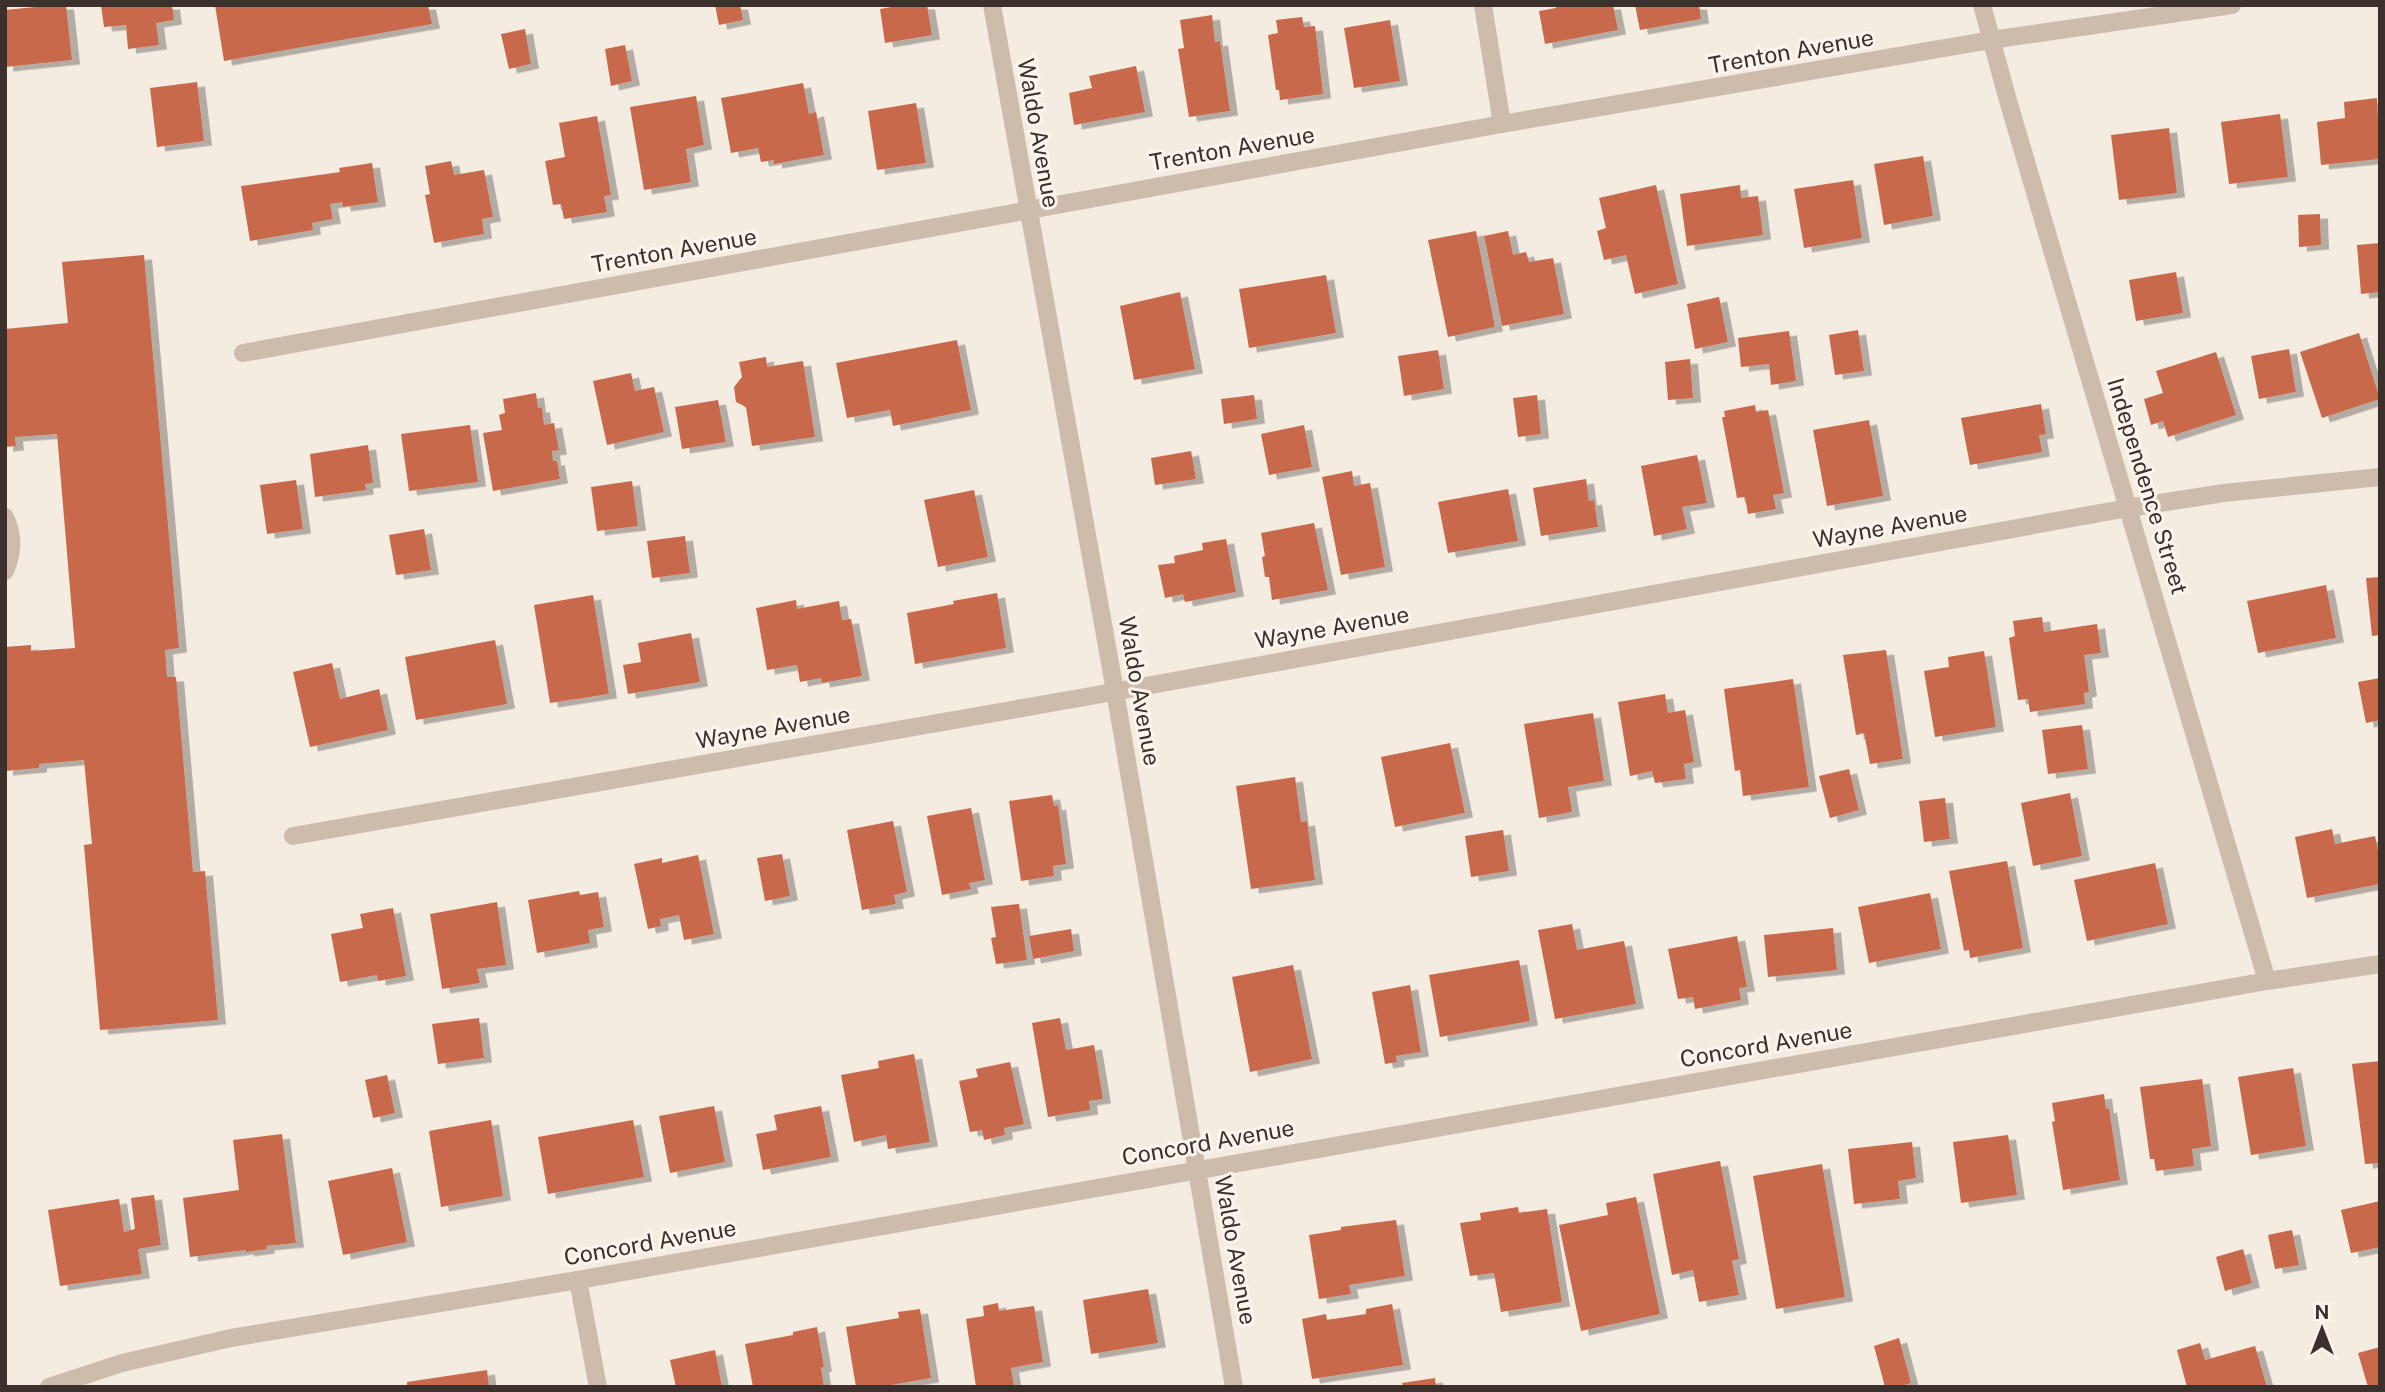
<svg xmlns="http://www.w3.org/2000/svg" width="2385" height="1392" font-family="'Public Sans',sans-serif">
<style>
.building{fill:#c8694b;filter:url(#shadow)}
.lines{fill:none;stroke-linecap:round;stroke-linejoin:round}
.service{stroke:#cdbbac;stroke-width:18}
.minor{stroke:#cdbbac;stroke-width:18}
.labels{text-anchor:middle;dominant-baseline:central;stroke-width:6;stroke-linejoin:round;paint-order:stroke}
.street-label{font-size:23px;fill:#3b302b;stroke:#fbf5ee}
</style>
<defs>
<filter id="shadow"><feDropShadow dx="8" dy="4.5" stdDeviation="0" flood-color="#0004"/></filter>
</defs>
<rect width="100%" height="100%" fill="#f4ebe1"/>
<g class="building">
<polygon points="55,5 66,5 72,60 5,67 5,10"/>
<polygon points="101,5 172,5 174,20 156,23 159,45 128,49 126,25 104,27"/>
<polygon points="215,5 428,5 432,24 224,61"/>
<polygon points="715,5 740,5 743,20 719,25"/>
<polygon points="903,5 927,5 932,35 885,43 880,9"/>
<polygon points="1556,5 1613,5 1618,30 1545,44 1539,11 1556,8"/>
<polygon points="1635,5 1699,5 1701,19 1640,30"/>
<polygon points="1212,15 1215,42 1220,41 1230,111 1189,117 1178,49 1184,48 1180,20"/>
<polygon points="1302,17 1304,27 1315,26 1323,94 1280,100 1279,90 1276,90 1268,35 1278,33 1276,20"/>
<polygon points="1390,20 1400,81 1354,88 1344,28"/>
<polygon points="525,29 531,64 509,69 501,34"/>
<polygon points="625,45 632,81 611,86 605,49"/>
<polygon points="1136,66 1145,112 1074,125 1069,93 1092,88 1089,76"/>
<polygon points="197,82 204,141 157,147 150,88"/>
<polygon points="803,83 809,114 816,112 824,155 774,164 774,160 761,162 758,148 731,153 721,98"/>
<polygon points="696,96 704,145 686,149 691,182 644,190 630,107"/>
<polygon points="2377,98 2380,159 2321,165 2317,122 2345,118 2344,102"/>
<polygon points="916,103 926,163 877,170 868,111"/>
<polygon points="2280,114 2288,177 2229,184 2221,122"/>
<polygon points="597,116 611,195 604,196 607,212 564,219 561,204 553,205 545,161 565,157 559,123"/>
<polygon points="2169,128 2177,193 2119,200 2111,135"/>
<polygon points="1923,156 1933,216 1884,225 1874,164"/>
<polygon points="451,161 454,175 484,170 493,217 482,219 484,234 434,243 425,195 430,194 425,166"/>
<polygon points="372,163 378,202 343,207 342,202 330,204 333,219 312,223 313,230 250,241 241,186 340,172 339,168"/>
<polygon points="1853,180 1862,238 1804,248 1794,189"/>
<polygon points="1656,185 1678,284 1635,294 1626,255 1604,260 1597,231 1606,228 1599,198"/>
<polygon points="1740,185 1741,198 1758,196 1763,235 1687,246 1680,194"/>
<polygon points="2320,214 2321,245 2299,247 2298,215"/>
<polygon points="1476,231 1495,327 1448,337 1428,240"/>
<polygon points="1508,231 1513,255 1526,252 1529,262 1553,258 1564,314 1502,326 1484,236"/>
<polygon points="2380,243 2380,292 2361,294 2357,245"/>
<polygon points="144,255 179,648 165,650 167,677 176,677 193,872 205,871 218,1020 100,1030 84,845 92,844 84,760 39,764 39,768 5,771 5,647 31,645 31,651 75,648 57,434 15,437 16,446 5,447 5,329 68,323 62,262"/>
<polygon points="2176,272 2183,313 2136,321 2129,280"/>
<polygon points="1326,275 1336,333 1249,348 1239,289"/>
<polygon points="1180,292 1195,369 1134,380 1120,306"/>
<polygon points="1719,297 1728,342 1695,349 1687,304"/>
<polygon points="1858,330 1864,371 1835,375 1829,335"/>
<polygon points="1789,331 1796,381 1771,385 1769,364 1741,367 1738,338"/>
<polygon points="2359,333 2380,399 2322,418 2300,352"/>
<polygon points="957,340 971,410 893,426 890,410 847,418 836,363"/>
<polygon points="2289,349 2296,392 2259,399 2251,356"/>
<polygon points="1438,350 1444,389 1404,396 1398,356"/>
<polygon points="2216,352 2236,415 2168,437 2163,421 2151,425 2144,399 2163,393 2156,371"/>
<polygon points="766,357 767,367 803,361 815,437 752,446 746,407 736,402 734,387 742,377 739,362"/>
<polygon points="1690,359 1693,398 1668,400 1665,362"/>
<polygon points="631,373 635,391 654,387 664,432 607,445 593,381"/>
<polygon points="536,393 538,408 542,408 544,425 554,423 559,450 552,451 553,461 557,461 560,479 493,491 483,433 502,430 499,415 505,413 503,399"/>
<polygon points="1254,395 1257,419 1224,424 1221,399"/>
<polygon points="1537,395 1541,434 1518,437 1513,398"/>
<polygon points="718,400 726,442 682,449 675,407"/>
<polygon points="2041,404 2046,434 2039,435 2042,452 1970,465 1961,418"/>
<polygon points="1755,405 1756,412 1768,410 1784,493 1773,495 1776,509 1748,514 1745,497 1737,498 1722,417 1725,417 1724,411"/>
<polygon points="1869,420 1883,496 1827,506 1813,430"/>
<polygon points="470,425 478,482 409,491 401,434"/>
<polygon points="1304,425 1312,467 1269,475 1261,434"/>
<polygon points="368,445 373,483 365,484 366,490 315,497 310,454"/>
<polygon points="1191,451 1196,479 1155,485 1151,458"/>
<polygon points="1697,455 1707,503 1682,507 1687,529 1654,536 1641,466"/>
<polygon points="1352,471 1354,486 1370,483 1385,567 1341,575 1322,477"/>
<polygon points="1586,479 1589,501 1594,500 1598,527 1541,536 1533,488"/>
<polygon points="296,480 303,529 267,534 260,485"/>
<polygon points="632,481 638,526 597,531 591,487"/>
<polygon points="1508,489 1518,541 1448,553 1438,502"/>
<polygon points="974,490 988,557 938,567 924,500"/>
<polygon points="1314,523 1328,590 1272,600 1269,577 1265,577 1262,557 1265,556 1261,533"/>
<polygon points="424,529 431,570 396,575 389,535"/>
<polygon points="685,536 690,573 652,578 647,541"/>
<polygon points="1226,539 1236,592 1185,602 1183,594 1165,598 1158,565 1175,563 1174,556 1203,550 1202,543"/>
<polygon points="2380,577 2380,635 2372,636 2366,578"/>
<polygon points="2326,585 2336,638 2258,653 2247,601"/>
<polygon points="997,593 1006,648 915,664 907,613 954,604 953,601"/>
<polygon points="593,595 609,694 550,703 534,605"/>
<polygon points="796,600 797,609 839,601 842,620 851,619 862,676 822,683 821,678 800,682 797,665 767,670 756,608"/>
<polygon points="2042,617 2044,632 2097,624 2101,653 2084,655 2089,692 2084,693 2085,704 2030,712 2028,699 2018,700 2009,638 2015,636 2013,621"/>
<polygon points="691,633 700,682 628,694 623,665 641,662 638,643"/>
<polygon points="495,640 507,704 416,720 405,657"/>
<polygon points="1886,650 1903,759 1870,764 1864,733 1856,735 1843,655"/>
<polygon points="1984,651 1996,727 1935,737 1924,671 1949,667 1948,657"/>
<polygon points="332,663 340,699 379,689 388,730 310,747 293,672"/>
<polygon points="2380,678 2380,720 2366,723 2358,682"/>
<polygon points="1793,679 1809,787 1743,796 1740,770 1735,771 1724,689"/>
<polygon points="1665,694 1668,713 1685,710 1694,762 1684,764 1686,779 1655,783 1652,771 1630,776 1618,702"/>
<polygon points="1593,713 1604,781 1568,787 1572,812 1539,818 1524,724"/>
<polygon points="2082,725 2088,769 2048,774 2042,730"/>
<polygon points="1450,743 1465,813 1395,827 1381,757"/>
<polygon points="1849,769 1859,810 1830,818 1819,776"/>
<polygon points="1295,777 1301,822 1307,821 1315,880 1251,889 1236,786"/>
<polygon points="2070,793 2082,856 2033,866 2021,803"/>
<polygon points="1052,795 1054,806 1058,805 1066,864 1053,866 1054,876 1021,881 1009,801"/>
<polygon points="1945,798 1950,839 1924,842 1919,801"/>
<polygon points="971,808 985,880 969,883 971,889 942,895 927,816"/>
<polygon points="893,821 907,892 894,895 896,904 862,910 847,830"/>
<polygon points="2332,829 2335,844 2375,836 2380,859 2380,884 2307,898 2295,837"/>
<polygon points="1503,830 1509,871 1471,877 1465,836"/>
<polygon points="782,854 790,896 765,901 757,858"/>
<polygon points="698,855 714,934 684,940 679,915 660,919 661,926 648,929 634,864 662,858 662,863"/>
<polygon points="2007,861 2023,948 1970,958 1969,950 1964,951 1949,871"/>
<polygon points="2155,863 2168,924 2087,941 2074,880"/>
<polygon points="579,891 580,895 598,892 604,927 588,930 590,943 537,953 528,900"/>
<polygon points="1930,893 1941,949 1869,963 1858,907"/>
<polygon points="497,902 506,965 477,969 480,983 442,989 430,914"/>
<polygon points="1019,904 1027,960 996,964 991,938 996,937 991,907"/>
<polygon points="393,908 406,976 378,981 377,975 340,982 331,934 363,928 360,914"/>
<polygon points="1572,924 1577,950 1624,941 1636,1004 1555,1019 1538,930"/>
<polygon points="1833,928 1837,970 1768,977 1764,935"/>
<polygon points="1071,929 1074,951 1033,959 1029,936"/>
<polygon points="1737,936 1747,987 1739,988 1741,1000 1695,1009 1693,997 1678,999 1668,949"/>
<polygon points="1519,960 1530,1021 1440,1037 1429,975"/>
<polygon points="1293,965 1312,1059 1250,1072 1232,977"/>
<polygon points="1410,985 1421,1052 1396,1056 1397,1062 1385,1064 1372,992"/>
<polygon points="479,1018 484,1058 438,1064 432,1024"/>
<polygon points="1060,1018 1066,1050 1094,1045 1103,1099 1089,1101 1090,1110 1048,1117 1032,1023"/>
<polygon points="914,1054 930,1142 888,1149 886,1135 854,1142 841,1075 879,1068 878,1061"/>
<polygon points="2380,1061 2380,1163 2365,1164 2352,1064"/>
<polygon points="1010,1062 1024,1124 1004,1128 1005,1135 984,1140 982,1130 970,1132 959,1081 978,1077 976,1069"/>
<polygon points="2293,1068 2306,1146 2251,1155 2238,1077"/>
<polygon points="387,1075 395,1113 373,1118 365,1080"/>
<polygon points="2202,1079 2211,1146 2192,1149 2194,1166 2156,1171 2154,1159 2150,1159 2140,1087"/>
<polygon points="2104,1094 2106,1109 2109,1108 2120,1180 2063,1190 2052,1122 2055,1121 2052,1103"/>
<polygon points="714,1106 725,1162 670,1173 659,1116"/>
<polygon points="821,1106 831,1157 763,1170 756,1134 777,1130 774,1115"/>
<polygon points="491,1120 503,1196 441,1207 429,1131"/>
<polygon points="633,1120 644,1177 548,1194 538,1137"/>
<polygon points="282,1134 296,1243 266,1246 267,1249 246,1252 246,1250 190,1257 183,1198 239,1190 233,1140"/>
<polygon points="2008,1135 2017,1195 1961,1203 1953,1142"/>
<polygon points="1912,1142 1916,1178 1898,1181 1900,1199 1854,1204 1848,1149"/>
<polygon points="1720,1161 1739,1259 1732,1261 1739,1295 1699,1302 1693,1270 1672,1275 1653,1174"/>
<polygon points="1822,1164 1845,1297 1776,1309 1753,1176"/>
<polygon points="392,1168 407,1242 343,1255 328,1181"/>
<polygon points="154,1195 161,1245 138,1249 142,1274 60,1286 48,1210 119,1199 124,1232 135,1229 131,1198"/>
<polygon points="1636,1197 1660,1314 1581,1331 1559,1225 1608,1215 1606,1203"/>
<polygon points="2380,1201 2380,1247 2351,1253 2341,1210"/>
<polygon points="1518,1207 1519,1213 1547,1209 1562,1302 1501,1312 1494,1273 1470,1276 1460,1223 1481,1220 1480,1213"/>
<polygon points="1396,1220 1405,1276 1349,1285 1351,1294 1319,1299 1309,1235 1341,1230 1341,1227"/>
<polygon points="2292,1230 2299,1265 2275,1269 2268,1235"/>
<polygon points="2243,1249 2252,1283 2225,1291 2216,1257"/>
<polygon points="1148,1289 1158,1343 1091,1354 1083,1300"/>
<polygon points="998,1303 999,1311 1034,1306 1043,1362 1011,1368 1014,1386 976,1387 966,1319 984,1316 983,1306"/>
<polygon points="1392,1304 1403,1365 1312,1379 1302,1319 1326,1314 1327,1320 1366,1314 1366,1309"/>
<polygon points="920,1309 931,1378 880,1387 856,1387 846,1327 899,1318 898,1312"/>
<polygon points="817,1327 824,1367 821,1368 824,1387 753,1387 745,1344 793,1335 793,1332"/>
<polygon points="1899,1338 1911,1383 1898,1387 1885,1387 1874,1346"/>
<polygon points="2200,1343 2205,1360 2255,1346 2267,1387 2187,1387 2177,1350"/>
<polygon points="2380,1347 2380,1387 2368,1387 2358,1353"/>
<polygon points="715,1350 722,1387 676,1387 670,1360"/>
<polygon points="487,1370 489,1387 407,1387 407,1382"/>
<polygon points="1435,1378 1436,1387 1403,1387 1402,1383"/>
</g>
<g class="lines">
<path class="service" d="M5,517C14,536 13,552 5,571"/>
<g class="minor">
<polyline points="992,5 1115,691 1234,1387"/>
<polyline points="1483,5 1502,124"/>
<polyline points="1982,5 2007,97 2267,981"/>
<polyline points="243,353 1502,124 1991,40 2232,5"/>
<polyline points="293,836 1074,699 2128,508 2224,493 2380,477"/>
<polyline points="578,1280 598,1387"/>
<polyline points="49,1387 122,1363 231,1338 578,1280 2267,981 2380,964"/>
</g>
</g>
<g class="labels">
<g class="street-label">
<text transform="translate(1791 51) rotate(-10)">Trenton Avenue</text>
<text transform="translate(1039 133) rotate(80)">Waldo Avenue</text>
<text transform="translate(1232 148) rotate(-10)">Trenton Avenue</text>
<text transform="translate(674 250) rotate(-10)">Trenton Avenue</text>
<text transform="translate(2148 486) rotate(73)">Independence Street</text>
<text transform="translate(1890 526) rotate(-10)">Wayne Avenue</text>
<text transform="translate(1332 627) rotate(-10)">Wayne Avenue</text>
<text transform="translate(1140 691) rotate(80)">Waldo Avenue</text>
<text transform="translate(773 727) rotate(-10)">Wayne Avenue</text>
<text transform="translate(1766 1044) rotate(-10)">Concord Avenue</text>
<text transform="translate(1208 1142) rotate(-10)">Concord Avenue</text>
<text transform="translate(650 1242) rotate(-10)">Concord Avenue</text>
<text transform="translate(1236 1250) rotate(80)">Waldo Avenue</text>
</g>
</g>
<rect width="2385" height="1392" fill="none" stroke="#3b302b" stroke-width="14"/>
<g transform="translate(2322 1329)" stroke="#fbf5ee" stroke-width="5" paint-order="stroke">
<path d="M0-5L12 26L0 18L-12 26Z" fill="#3b302b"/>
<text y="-10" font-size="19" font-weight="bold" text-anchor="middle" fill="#3b302b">N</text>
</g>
</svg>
